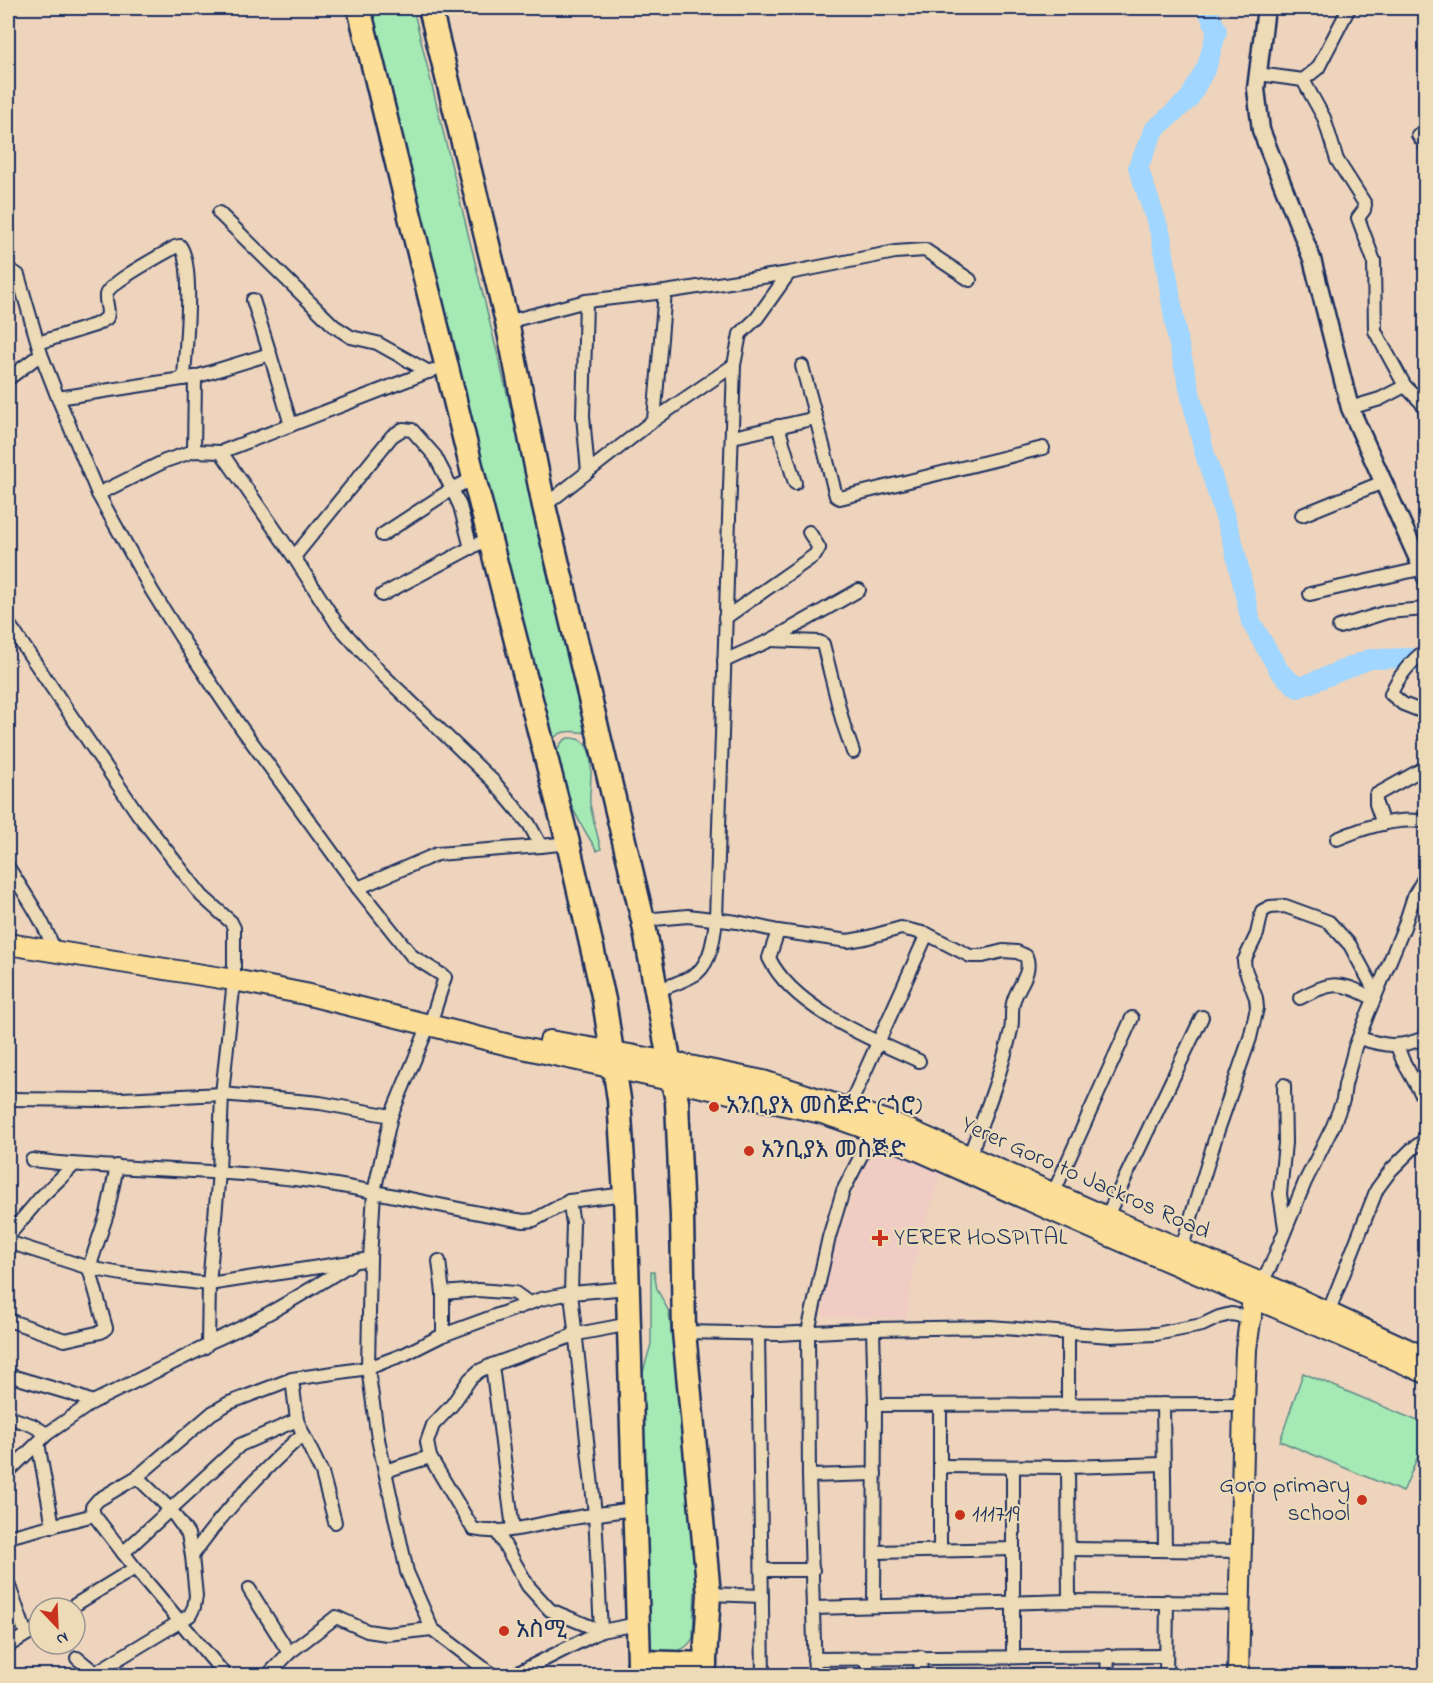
<svg xmlns="http://www.w3.org/2000/svg" width="1433" height="1683" font-family="'Indie Flower','Noto Sans Ethiopic',sans-serif">
<style>
.built{fill:#f0cdc4}
.green{fill:#a5e9b4;stroke:#608c89;stroke-width:1.5}
.lines{fill:none;stroke-linecap:round;stroke-linejoin:round}
.river{stroke:#a0d6ff;stroke-width:20}
.street-casing{stroke:#1b2f5e;stroke-width:16}
.secondary-casing{stroke:#1b2f5e;stroke-width:21}
.primary-casing{stroke:#1b2f5e;stroke-width:24}
.highway-casing{stroke:#1b2f5e;stroke-width:27}
.street{stroke:#eddab7;stroke-width:12}
.secondary{stroke:#eddab7;stroke-width:16}
.primary{stroke:#fdde96;stroke-width:20}
.highway{stroke:#fdde96;stroke-width:22}
.poi-dot{fill:#c8321e;stroke:#eddab7;stroke-width:2}
.labels{text-anchor:middle;dominant-baseline:central;stroke-width:4.5;stroke-linejoin:round;paint-order:stroke}
.poi-label{font-size:24px;fill:#1b2f5e;stroke:#eddab7;text-anchor:start}
.street-label{font-size:24px;fill:#1b2f5e;stroke:#eddab7}
</style>
<rect width="100%" height="100%" fill="#eed4bd"/>
<filter id="ink" filterUnits="userSpaceOnUse"><feTurbulence type="fractalNoise" baseFrequency=".0167" numOctaves="2"/><feDisplacementMap in="SourceGraphic" scale="12" xChannelSelector="R" yChannelSelector="G"/><feConvolveMatrix kernelMatrix="1 2 1 2 8 2 1 2 1" color-interpolation-filters="sRGB"/></filter>
<g filter="url(#ink)">
<polygon class="built" points="872,1142 942,1167 914,1265 907,1319 822,1316 829,1263"/>
<g class="green">
<path d="M372,8H413L589,729L587,733C571,731 560,728 549,744Z"/>
<path d="M568,738C602,736 588,785 590,804C593,819 597,834 601,849L597,851C585,831 534,753 568,738Z"/>
<path d="M651,1272H654L657,1289L669,1312L671,1330L677,1350L679,1399L687,1445L690,1524L696,1564L693,1638C684,1655 663,1655 647,1646L636,1397L651,1344Z"/>
<polygon points="1303,1373 1425,1424 1425,1439 1403,1492 1280,1441"/>
</g>
<g class="lines">
<polyline class="river" points="1207,8 1217,31 1207,66 1189,99 1154,130 1138,167 1161,235 1177,337 1204,451 1233,542 1251,622 1280,672 1298,688 1370,659 1411,658 1426,665"/>
<defs>
<g id="street">
<polyline points="1258,74 1303,80 1318,68 1349,8"/>
<polyline points="1303,80 1324,118 1337,160 1365,204 1364,210 1358,218 1374,261 1375,331 1405,386 1380,399 1350,408"/>
<polyline points="1418,135 1426,146"/>
<polyline points="219,213 334,326 351,337 377,343 429,372"/>
<polyline points="8,269 18,275 41,354 58,398"/>
<polyline points="789,273 895,252 925,250 970,280"/>
<polyline points="253,300 270,354"/>
<polyline points="586,301 583,416 588,472"/>
<polyline points="507,322 586,301 665,292 789,273 757,318 740,334 734,365"/>
<path d="M38,343L95,325L107,318C110,310 105,303 106,295C108,283 162,255 175,247L180,246C195,266 185,351 184,379"/>
<polyline points="802,366 816,418"/>
<polyline points="195,377 270,354 291,425"/>
<polyline points="8,379 41,354"/>
<polyline points="1405,386 1421,402 1426,411"/>
<polyline points="654,420 665,292"/>
<polyline points="778,426 795,483"/>
<polyline points="733,437 816,418 836,496 840,498 1043,448"/>
<polyline points="194,451 195,377 58,398 98,494 152,591 194,658 240,726 358,888 437,854 541,846"/>
<polyline points="221,452 433,370"/>
<polyline points="98,494 165,461 194,451 221,452 294,557 337,624 381,673 493,781 529,824 541,846 568,843"/>
<path d="M544,506L654,420L734,365L716,919C714,936 712,960 697,973C688,980 668,986 657,991"/>
<polyline points="1302,515 1383,482"/>
<polyline points="382,535 452,489 474,478"/>
<polyline points="294,557 392,436 403,429 412,430 435,456 452,489 460,506 471,548"/>
<polyline points="1310,594 1420,569"/>
<polyline points="382,595 489,538"/>
<polyline points="725,618 815,555 819,548 809,532"/>
<polyline points="8,623 138,814 202,896 231,922 234,928 234,980 222,1094 219,1172 209,1284 370,1259"/>
<polyline points="1339,627 1387,612 1426,609"/>
<polyline points="771,640 819,642 823,644 843,723 853,752"/>
<path d="M1426,650C1412,660 1397,678 1391,694L1403,704L1426,713"/>
<polyline points="724,661 771,640 859,590"/>
<polyline points="1383,824 1376,804 1376,795 1426,767"/>
<path d="M1337,839C1363,828 1397,816 1426,822"/>
<path d="M8,867C25,894 44,921 55,952"/>
<polyline points="358,888 412,956 445,977 433,1015 391,1116 374,1192 370,1259 368,1368 378,1439 407,1572 432,1629 494,1676"/>
<path d="M643,920L688,916L737,922L778,931L848,941L865,938L901,928L927,934L970,956H983L1003,951L1017,952L1026,956C1033,973 1017,986 1013,1003C1011,1012 1013,1021 1011,1030C1001,1074 984,1116 969,1157"/>
<path d="M778,931L769,958C793,1008 871,1039 919,1061"/>
<path d="M1300,998C1332,981 1341,981 1374,999"/>
<path d="M1359,1038C1385,1046 1400,1049 1426,1037"/>
<polyline points="1397,1046 1403,1061 1426,1102"/>
<polyline points="1284,1085 1285,1143 1280,1194 1285,1228"/>
<polyline points="8,1099 102,1100 222,1094 320,1103 391,1116"/>
<polyline points="849,1107 927,934"/>
<path d="M32,1160C120,1171 208,1168 295,1179C372,1188 447,1209 524,1221L534,1220L569,1201L625,1194"/>
<polyline points="1053,1194 1132,1018"/>
<polyline points="1107,1216 1202,1017"/>
<polyline points="8,1236 41,1197 74,1165"/>
<polyline points="8,1242 89,1268 122,1274 209,1284 208,1343 205,1347 93,1402 47,1434 8,1472"/>
<polyline points="1181,1250 1217,1133 1250,1038 1257,1008 1256,998 1245,969 1244,961 1257,934 1262,911 1270,907 1285,906 1329,922 1350,945 1376,993"/>
<polyline points="439,1261 443,1293 443,1335"/>
<polyline points="1257,1282 1266,1274 1271,1265 1305,1182 1333,1126 1343,1100 1345,1085 1355,1047 1367,1016 1404,927 1414,896 1426,875"/>
<polyline points="443,1293 479,1290 515,1293 529,1303"/>
<polyline points="1328,1313 1377,1189 1391,1170 1411,1150 1426,1139"/>
<polyline points="8,1320 65,1340 101,1332 106,1328 89,1268 107,1214 117,1166"/>
<polyline points="873,1329 875,1405 874,1605"/>
<polyline points="684,1332 778,1334 873,1329 990,1327 1111,1336 1156,1334 1202,1325 1219,1317 1231,1314 1255,1318"/>
<polyline points="758,1333 763,1676"/>
<path d="M208,1343C259,1321 305,1293 351,1264"/>
<polyline points="492,1365 577,1334 630,1324"/>
<polyline points="8,1375 69,1393 93,1402"/>
<polyline points="1068,1404 1068,1333"/>
<polyline points="1163,1404 1165,1549"/>
<polyline points="875,1405 1244,1404"/>
<polyline points="8,1417 32,1425 47,1434"/>
<polyline points="303,1434 322,1473 335,1522"/>
<polyline points="38,1443 53,1526"/>
<polyline points="940,1466 1068,1467 1163,1464"/>
<polyline points="1068,1467 1069,1601"/>
<polyline points="385,1471 430,1457"/>
<polyline points="809,1476 875,1474"/>
<polyline points="137,1477 212,1413 229,1403 292,1379"/>
<path d="M513,1529L492,1365L479,1371L470,1379L452,1405L433,1425L427,1442L430,1457L473,1529C501,1536 533,1525 561,1520C585,1516 610,1512 634,1509"/>
<polyline points="496,1530 528,1586 550,1610 601,1631 595,1514 571,1293 573,1223 569,1201"/>
<polyline points="8,1537 94,1515"/>
<polyline points="1069,1549 1240,1551"/>
<polyline points="940,1550 940,1405"/>
<polyline points="876,1552 1013,1549"/>
<polyline points="123,1553 240,1445 297,1420"/>
<path d="M192,1556C224,1510 261,1472 303,1434L297,1420L292,1379L368,1368L405,1354L443,1335L541,1299L571,1293L629,1288"/>
<polyline points="762,1570 813,1570"/>
<polyline points="8,1583 26,1634"/>
<polyline points="249,1589 289,1653"/>
<polyline points="709,1594 762,1596"/>
<polyline points="70,1608 135,1568"/>
<polyline points="813,1608 1069,1601 1239,1603"/>
<polyline points="8,1646 39,1627"/>
<polyline points="1013,1656 1013,1467"/>
<polyline points="77,1658 99,1676"/>
<polyline points="867,1658 867,1676"/>
<polyline points="814,1659 1165,1656"/>
<polyline points="90,1676 181,1621 190,1615 194,1607 196,1596 192,1556 188,1534 170,1509 137,1477 98,1500 92,1507 94,1515 135,1568 226,1676"/>
<polyline points="267,1676 289,1653 336,1617 367,1631 387,1634 432,1629"/>
<polyline points="512,1676 601,1631 638,1624"/>
<polyline points="815,1676 809,1476 808,1332 829,1237 843,1191 873,1132"/>
<polyline points="920,1676 921,1657"/>
<polyline points="1107,1676 1108,1655"/>
<polyline points="1166,1676 1167,1601"/>
</g>
<polyline id="secondary" points="1266,8 1256,89 1261,130 1312,259 1350,408 1426,577"/>
<g id="primary">
<path d="M8,944L234,980L305,994L513,1046L822,1113C894,1136 962,1171 1031,1201C1162,1260 1295,1314 1426,1373"/>
<polyline points="550,1041 670,1062 763,1081 893,1123 1145,1234 1294,1297 1426,1358"/>
<polyline points="1238,1676 1244,1404 1246,1349 1253,1299"/>
</g>
<g id="highway">
<polyline points="359,8 474,478 568,843 604,1000 619,1099 625,1194 639,1662 638,1676"/>
<polyline points="430,8 507,322 544,506 643,920 677,1102 682,1217 684,1332 709,1594 704,1676"/>
<polyline points="639,1662 705,1664"/>
</g>
</defs>
<use href="#street" class="street-casing"/>
<use href="#secondary" class="secondary-casing"/>
<use href="#primary" class="primary-casing"/>
<use href="#highway" class="highway-casing"/>
<use href="#street" class="street"/>
<use href="#secondary" class="secondary"/>
<use href="#primary" class="primary"/>
<use href="#highway" class="highway"/>
</g>
</g>
<g class="poi-dot">
<circle cx="714" cy="1107" r="6"/>
<circle cx="749" cy="1151" r="6"/>
<path d="M877 1229h6v6h6v6h-6v6h-6v-6h-6v-6h6z"/>
<circle cx="1362" cy="1500" r="6"/>
<circle cx="960" cy="1515" r="6"/>
<circle cx="504" cy="1631" r="6"/>
</g>
<g class="labels">
<g class="poi-label">
<text x="726" y="1107">አንቢያእ መስጅድ (ጎሮ)</text>
<text x="761" y="1151">አንቢያእ መስጅድ</text>
<text x="894" y="1238">YERER HOSPITAL</text>
<text x="1350" y="1486" text-anchor="end">Goro primary<tspan x="1350" dy="28">school</tspan></text>
<text x="972" y="1515">111719</text>
<text x="516" y="1631">አስሚ</text>
</g>
<g class="street-label">
<text transform="translate(1085 1179) rotate(24)">Yerer Goro to Jackros Road</text>
</g>
</g>
<rect width="1433" height="1683" fill="none" stroke="#eddab7" stroke-width="30"/>
<rect x="15" y="15" width="1403" height="1653" fill="none" stroke="#1b2f5e" stroke-width="2" filter="url(#ink)"/>
<g transform="translate(57 1626) rotate(157)"><circle r="28" fill="#eddab7" stroke="#999693" stroke-width="1.5"/>
<path d="M0-4.5L10 22L0 15L-10 22Z" fill="#c8321e"/>
<text y="-9" font-size="16" font-weight="bold" text-anchor="middle" fill="#1b2f5e">N</text>
</g>
</svg>
